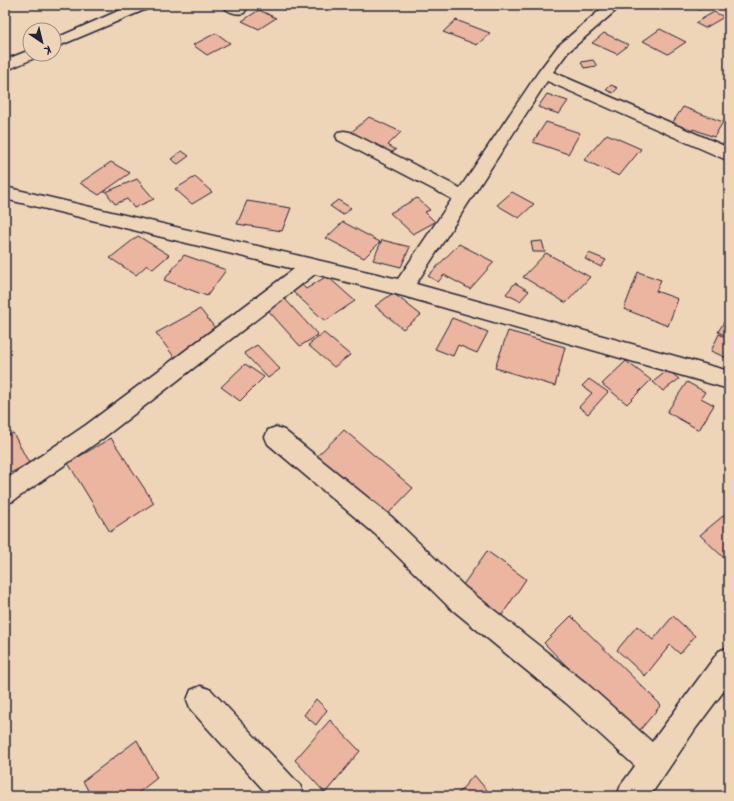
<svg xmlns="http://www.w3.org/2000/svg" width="734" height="801" font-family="Kalam,sans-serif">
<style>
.building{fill:#ebb5a0;stroke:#22223b}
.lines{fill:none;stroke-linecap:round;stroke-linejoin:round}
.minor-casing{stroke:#22223b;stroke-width:3}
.minor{fill:#efd5b7;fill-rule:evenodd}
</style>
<rect width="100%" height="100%" fill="#efd5b7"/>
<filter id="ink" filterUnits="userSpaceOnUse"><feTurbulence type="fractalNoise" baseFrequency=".025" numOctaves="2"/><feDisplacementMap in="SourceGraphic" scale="8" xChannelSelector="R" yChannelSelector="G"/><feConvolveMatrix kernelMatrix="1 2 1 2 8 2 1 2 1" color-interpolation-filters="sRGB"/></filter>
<g filter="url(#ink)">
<g class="building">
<polygon points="688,5 704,5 700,10 687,6"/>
<polygon points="259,10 276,18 259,29 242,21"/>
<polygon points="714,12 724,17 705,28 695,23"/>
<polygon points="456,20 490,33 477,45 443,32"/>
<polygon points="660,29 686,42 668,54 643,41"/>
<polygon points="216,33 230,43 207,55 193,45"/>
<polygon points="604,33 629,45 617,54 592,43"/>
<polygon points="593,60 597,66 584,68 581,62"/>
<polygon points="611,85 618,88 613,93 606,90"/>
<polygon points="547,94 568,101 559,114 538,107"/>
<polygon points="683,107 723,122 714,137 693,129 691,133 671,125"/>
<polygon points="369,117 401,132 388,145 396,150 388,154 348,135"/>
<polygon points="546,122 580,133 568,154 533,142"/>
<polygon points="607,134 641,149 619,176 584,160"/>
<polygon points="182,151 189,156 178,164 171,159"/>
<polygon points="111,162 130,173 99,195 80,183"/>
<polygon points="195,177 212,192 192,204 175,189"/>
<polygon points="137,179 154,199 134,208 127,199 115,204 106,192"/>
<polygon points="512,192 534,204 519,218 497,205"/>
<polygon points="417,198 430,210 425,212 435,222 413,234 390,213"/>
<polygon points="338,200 351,208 343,215 330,206"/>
<polygon points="247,201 291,208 282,231 237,224"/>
<polygon points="343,222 380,242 364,258 326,238"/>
<polygon points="138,236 169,255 153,269 147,265 136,275 110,258"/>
<polygon points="382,240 410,247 401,267 373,260"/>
<polygon points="542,241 545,252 533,252 531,242"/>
<polygon points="459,244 494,262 470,289 444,275 438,282 428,276"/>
<polygon points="546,253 590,277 566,303 523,277"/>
<polygon points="589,253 606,260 601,267 585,259"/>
<polygon points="184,255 226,270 207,296 164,280"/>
<polygon points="638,272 661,280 656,291 678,299 668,326 624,309"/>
<polygon points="327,276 355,301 325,321 292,291 302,285 306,289"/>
<polygon points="515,283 529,291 520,301 506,294"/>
<polygon points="393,293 421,315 403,329 375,306"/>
<polygon points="284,298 318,335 300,346 266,308"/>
<polygon points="200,309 219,333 175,358 156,333"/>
<polygon points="452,318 488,332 477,353 458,345 453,356 435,349"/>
<polygon points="724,322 729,325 729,337 718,332"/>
<polygon points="508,331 565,347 555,386 495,368"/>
<polygon points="324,333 350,355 334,367 308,345"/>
<polygon points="719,334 729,339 729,359 711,351"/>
<polygon points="257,345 280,369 268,378 244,353"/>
<polygon points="626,361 651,380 627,404 602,384"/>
<polygon points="245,364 264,377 240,401 221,387"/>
<polygon points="668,370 679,379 663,391 653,382"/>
<polygon points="589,379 608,392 588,414 579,407 592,393 582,386"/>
<polygon points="687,382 705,392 701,398 714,405 699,430 667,412"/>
<polygon points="344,430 413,488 386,516 316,457"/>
<polygon points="13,433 29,463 5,476 5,437"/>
<polygon points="111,438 154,503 110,532 68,463"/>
<polygon points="729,511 729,563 700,535"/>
<polygon points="487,551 526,579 500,618 460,589"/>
<polygon points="571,616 661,705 635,736 544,643"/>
<polygon points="673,616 695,636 680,654 670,645 645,676 617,650 637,626 653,640"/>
<polygon points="316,699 327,710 316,725 304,715"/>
<polygon points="330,720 360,751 325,793 295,760"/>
<polygon points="137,740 157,778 134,796 91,796 83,781"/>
<polygon points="474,775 492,796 456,796"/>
</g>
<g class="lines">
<defs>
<g id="minor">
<polygon points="132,5 151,5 149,8 54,48 54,39"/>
<path d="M222,5H240L246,10L244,13C236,15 227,12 222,5Z"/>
<polygon points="606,5 622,5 568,52 553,72 729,148 729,161 547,81 416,284 729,371 729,389 403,296 315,274 102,439 13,501 5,504 5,480 86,425 294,269 5,199 5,187 398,279 452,199 338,140 336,136 338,132 344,131 350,132 460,188 539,71 558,46"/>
<polygon points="30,50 30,54 40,54 37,57 5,71 5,60"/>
<polygon points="276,427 284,430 393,518 466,588 586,683 652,742 719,651 729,647 729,684 696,728 650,796 617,796 621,785 635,766 566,703 448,606 375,534 268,444 265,437 268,430"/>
<polygon points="201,686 211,690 300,785 304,796 269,796 191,710 187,700 191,690"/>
</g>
</defs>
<use href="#minor" class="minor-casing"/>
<use href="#minor" class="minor"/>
</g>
</g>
<rect width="734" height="801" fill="none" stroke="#efd5b7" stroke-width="20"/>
<rect x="10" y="10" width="714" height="781" fill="none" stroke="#22223b" stroke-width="1.5" filter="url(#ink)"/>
<g transform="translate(42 42) rotate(145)"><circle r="19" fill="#efd5b7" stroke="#9d8d85"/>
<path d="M0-3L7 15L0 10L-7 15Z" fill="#22223b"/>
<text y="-6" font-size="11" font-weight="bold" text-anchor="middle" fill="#22223b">K</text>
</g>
</svg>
